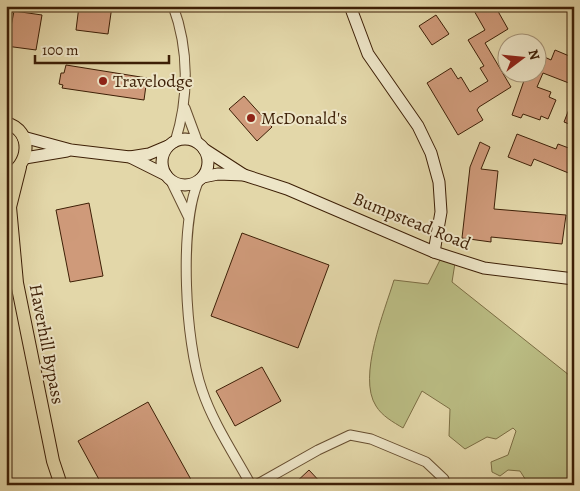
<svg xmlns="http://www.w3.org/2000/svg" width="580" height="491" font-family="Alegreya,serif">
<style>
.green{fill:#babc83;stroke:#7c6e44}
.building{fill:#cf9a7a;stroke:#3d1f06}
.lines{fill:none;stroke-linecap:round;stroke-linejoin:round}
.street-casing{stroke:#664d2f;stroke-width:11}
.secondary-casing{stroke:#3d1f06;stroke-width:13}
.primary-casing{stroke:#3d1f06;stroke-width:14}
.street{stroke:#ede5c7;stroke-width:9}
.secondary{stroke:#ede5c7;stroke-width:11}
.primary{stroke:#e3d7a9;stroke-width:12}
.poi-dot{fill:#8f2418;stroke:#ede5c7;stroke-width:2}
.labels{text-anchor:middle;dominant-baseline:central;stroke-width:4;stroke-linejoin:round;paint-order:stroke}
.poi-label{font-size:18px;fill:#3d1f06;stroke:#ede5c7;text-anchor:start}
.street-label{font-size:18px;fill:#3d1f06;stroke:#ede5c7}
</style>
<rect width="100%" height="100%" fill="#e3d7a9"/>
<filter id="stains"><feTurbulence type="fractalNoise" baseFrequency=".004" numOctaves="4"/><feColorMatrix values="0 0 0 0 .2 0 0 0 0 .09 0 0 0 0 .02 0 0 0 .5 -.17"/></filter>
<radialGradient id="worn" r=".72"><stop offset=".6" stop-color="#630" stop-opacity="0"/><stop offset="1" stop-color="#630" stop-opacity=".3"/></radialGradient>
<path class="green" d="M440,260L455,263L452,282L574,379V485H529L520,471L508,470L500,476L492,472L491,462L508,455L516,431L513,428L496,439L487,437L465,449L449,436L450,409L422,391L403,428C393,422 382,416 376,406C357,377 385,310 394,280L428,284Z"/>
<g class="building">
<polygon points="79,6 112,6 108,34 76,30"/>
<polygon points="477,6 495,6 508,29 485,43 511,87 479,107 477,110 483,120 458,135 427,83 451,68 458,79 461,77 470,92 488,81 480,68 484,66 468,40 485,30 473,9"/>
<polygon points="14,11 42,15 36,50 6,46 7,31 10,32"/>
<polygon points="436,15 449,34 432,45 419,26"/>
<polygon points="555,50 574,58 574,85 543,73 537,87 551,92 549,97 556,100 548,119 541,116 540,120 523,114 521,118 512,115 527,72 538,72 538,54 551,60"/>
<polygon points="66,65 147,78 144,100 62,88 63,85 59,84 61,73 64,73"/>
<polygon points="244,96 272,127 257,141 229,109"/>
<polygon points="573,99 574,99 574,126 564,122"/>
<polygon points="517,134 556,149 558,144 574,150 574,167 571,174 534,159 531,166 508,157"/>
<polygon points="480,142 490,147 481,169 498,171 494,209 566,215 562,244 491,237 491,242 462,238 470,167"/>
<polygon points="89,203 103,276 70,282 56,210"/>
<polygon points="242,233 329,265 298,348 211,316"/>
<polygon points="262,367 281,401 235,426 216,391"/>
<polygon points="148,402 194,485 102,485 78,441"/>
<polygon points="309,470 323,485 293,485"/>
</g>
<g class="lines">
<defs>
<g id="street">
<path d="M173,6C189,49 189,98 175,142"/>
<polyline points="185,108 198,143"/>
<polyline points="171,181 188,216"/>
<path d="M198,182C179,228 185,342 202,390C213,423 234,454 251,485"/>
<polyline points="256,485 318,450 350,435 371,439 426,462 444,479"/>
</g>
<g id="secondary">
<polyline points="350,6 368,54 418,126 431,153 439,182 441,212 434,252"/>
<polyline points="23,137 71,150 130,157 166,175"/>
<circle cx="185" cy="162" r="23"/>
<polyline points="204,149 244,175"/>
<polyline points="130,157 149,154 168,146"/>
<polyline points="25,158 67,151"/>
<polyline points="203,177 218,174 244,175 287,189 434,252 484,268 574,279"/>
</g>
<g id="primary">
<path d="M6,123C34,131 30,166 6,176"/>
<polyline points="20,167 10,207 17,283 53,461 61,485"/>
</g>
</defs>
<use href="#street" class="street-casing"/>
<use href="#secondary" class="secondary-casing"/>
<use href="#primary" class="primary-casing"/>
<use href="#street" class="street"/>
<use href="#secondary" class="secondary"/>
<use href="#primary" class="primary"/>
</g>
<g class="poi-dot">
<circle cx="103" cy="81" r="5"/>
<circle cx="251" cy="118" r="5"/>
</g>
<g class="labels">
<g class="poi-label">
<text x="113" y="81">Travelodge</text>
<text x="261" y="118">McDonald's</text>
</g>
<g class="street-label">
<text transform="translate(412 221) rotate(22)">Bumpstead Road</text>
<text transform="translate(47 344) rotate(79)">Haverhill Bypass</text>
</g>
</g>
<rect width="580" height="491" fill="none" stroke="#e3d7a9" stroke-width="25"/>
<rect x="8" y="8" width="565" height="476" fill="none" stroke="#3d1f06" stroke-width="2.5"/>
<rect x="12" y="12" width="555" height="466" fill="none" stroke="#3d1f06"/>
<g transform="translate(522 58) rotate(74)"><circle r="24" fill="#ede5c7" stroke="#a7967a"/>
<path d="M0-4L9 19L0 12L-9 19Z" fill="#8f2418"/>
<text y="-8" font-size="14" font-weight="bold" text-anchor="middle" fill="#3d1f06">N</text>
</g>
<path d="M35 55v8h134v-8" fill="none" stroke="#3d1f06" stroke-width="2.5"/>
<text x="42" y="55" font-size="15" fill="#3d1f06" stroke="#ede5c7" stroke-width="4" paint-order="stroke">100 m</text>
<rect width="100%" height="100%" filter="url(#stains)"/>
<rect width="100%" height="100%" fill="url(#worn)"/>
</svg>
